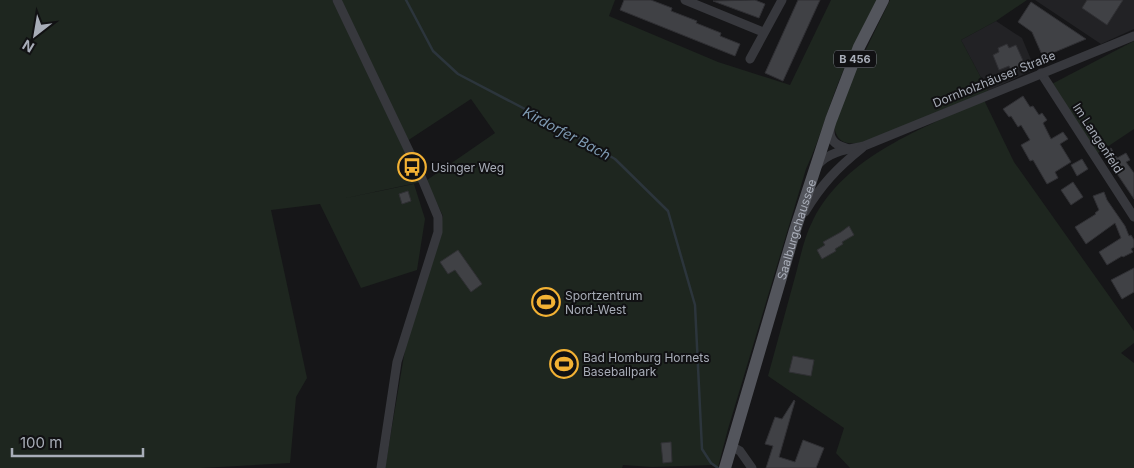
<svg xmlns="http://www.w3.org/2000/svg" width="1134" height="468" font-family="Inter,sans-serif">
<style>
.built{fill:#222225}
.green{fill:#1e261f;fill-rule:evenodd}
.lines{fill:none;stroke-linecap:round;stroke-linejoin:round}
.stream{stroke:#2c353c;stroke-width:2.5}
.building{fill:#404145;stroke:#303034}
.minor{stroke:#37383d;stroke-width:9}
.primary{stroke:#53555c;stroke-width:12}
.labels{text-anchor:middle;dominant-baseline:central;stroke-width:4;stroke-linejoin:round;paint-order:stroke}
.shield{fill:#111113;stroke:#7b7e86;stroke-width:1}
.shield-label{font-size:11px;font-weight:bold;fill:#a8adb8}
.street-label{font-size:12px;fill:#a8adb8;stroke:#111113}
.poi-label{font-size:12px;fill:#a8adb8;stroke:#111113;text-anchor:start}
.water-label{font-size:14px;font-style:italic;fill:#7f9bb3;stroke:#111113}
</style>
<rect width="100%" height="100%" fill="#161618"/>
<g class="built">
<polygon points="1035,0 1134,0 1134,29 1101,44"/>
<polygon points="996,21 1022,38 1035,69 988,91 961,40"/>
</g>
<g class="green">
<path d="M0,0H332L401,128L341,0H615L609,16L718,62L790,85L831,0H877C863,25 851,50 841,76C828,107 820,139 806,169L728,429L718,467L712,465L652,467L623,465L622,468H385L406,344L439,236L443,216L426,181L341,199L414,184L425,219L417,270L361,288L320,204L271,210L307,378L296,397L290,463L201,468H0ZM471,99L495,133L427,180L407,141Z"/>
<path d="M890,0H1027L996,21L961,40L988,91L862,143C846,144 838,144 834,127L853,76Z"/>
<polygon points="1134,41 1134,129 1092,157 1048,86"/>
<path d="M984,100L1014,162L1134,331V343L1121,353L1134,363V468H850L836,453L844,428L768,376C777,343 786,310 795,277C800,259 804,237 813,220C846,155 922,129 984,100Z"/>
</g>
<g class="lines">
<polyline class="stream" points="406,0 433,51 458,74 565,130 615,159 668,211 695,305 702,449 711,463 718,468"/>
</g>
<g class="building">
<polygon points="624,0 651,0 672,8 671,11 697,21 696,23 721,33 720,36 740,44 735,56 620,10"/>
<polygon points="755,0 765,4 759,18 713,1"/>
<polygon points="798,0 820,0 783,81 765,73"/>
<polygon points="1087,0 1123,0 1107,25 1082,8"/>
<polygon points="1031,2 1086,39 1043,57 1032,32 1018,22"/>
<polygon points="1007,44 1009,48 1016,45 1025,65 1011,70 1009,66 999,70 993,55 999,52 998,48"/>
<polygon points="1023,96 1030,107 1033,106 1039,115 1042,113 1047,120 1043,123 1051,139 1063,132 1068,139 1060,144 1071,162 1055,172 1058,178 1047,184 1033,160 1030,161 1021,145 1030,140 1021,125 1018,127 1011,116 1009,117 1003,109"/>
<polygon points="1111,148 1117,158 1126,153 1130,160 1126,162 1134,173 1134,199 1103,153"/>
<polygon points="1082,159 1088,169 1077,176 1071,165"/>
<polygon points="1073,182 1083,197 1071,205 1061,190"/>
<polygon points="408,191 411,201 402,204 399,194"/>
<polygon points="1104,192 1107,200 1125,226 1129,236 1131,235 1134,240 1134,247 1131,249 1133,252 1123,257 1122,256 1107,265 1099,252 1121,238 1115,223 1086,244 1075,227 1096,214 1095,213 1099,210 1093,196"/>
<polygon points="849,226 854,235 842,242 843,244 835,249 836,251 822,259 817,250 825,245 823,242 841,232"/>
<polygon points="458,250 482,284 471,292 455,270 448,274 440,262"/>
<polygon points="1134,268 1134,292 1122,299 1111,280"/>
<polygon points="793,356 814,360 811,376 789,372"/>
<polygon points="794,400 795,401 779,457 795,462 803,440 824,448 816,468 766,468 773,446 765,444 775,417 782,419"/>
<polygon points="671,442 672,462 663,463 661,443"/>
</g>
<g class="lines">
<g class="minor">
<polyline points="337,0 420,174 438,217 438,232 397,362 381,468"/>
<polyline points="685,0 763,32"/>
<polyline points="750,59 782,0"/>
<polyline points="1041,73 1134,217"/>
<path d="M830,129C829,142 838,146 849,149"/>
<path d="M817,166C827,152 848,149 864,146L1134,36"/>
<path d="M805,212C821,185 837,168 862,148"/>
<polyline points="731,446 740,451 752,468"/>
</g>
<path class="primary" id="s1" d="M725,468L795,230L831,120L859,47L883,0"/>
</g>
<defs>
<symbol id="bus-ring" viewBox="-11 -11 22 22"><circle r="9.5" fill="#111113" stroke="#f2b134" stroke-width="1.5"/><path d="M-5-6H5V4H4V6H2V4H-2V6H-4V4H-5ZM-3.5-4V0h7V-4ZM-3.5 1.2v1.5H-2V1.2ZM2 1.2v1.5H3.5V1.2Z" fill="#f2b134"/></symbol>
<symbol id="stadium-ring" viewBox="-11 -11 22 22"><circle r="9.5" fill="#111113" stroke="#f2b134" stroke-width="1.5"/><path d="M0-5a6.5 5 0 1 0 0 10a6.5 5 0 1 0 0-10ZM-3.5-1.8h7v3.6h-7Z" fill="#f2b134"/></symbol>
</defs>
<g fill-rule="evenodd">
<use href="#bus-ring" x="396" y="151" width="32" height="32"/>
<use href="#stadium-ring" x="530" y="286" width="32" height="32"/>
<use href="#stadium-ring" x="548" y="348" width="32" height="32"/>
</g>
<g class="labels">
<rect class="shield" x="834" y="50.5" width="42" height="17" rx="4"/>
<g class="shield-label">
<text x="855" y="59">B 456</text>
</g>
<g class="street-label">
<text transform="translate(994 79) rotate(-22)">Dornholzhäuser Straße</text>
<text transform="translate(1098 138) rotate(57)">Im Langenfeld</text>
<text stroke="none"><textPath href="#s1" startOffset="249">Saalburgchaussee</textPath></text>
</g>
<g class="poi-label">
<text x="431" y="167">Usinger Weg</text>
<text x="565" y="295">Sportzentrum<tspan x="565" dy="14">Nord-West</tspan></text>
<text x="583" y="357">Bad Homburg Hornets<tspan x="583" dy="14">Baseballpark</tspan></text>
</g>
<g class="water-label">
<text transform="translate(567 133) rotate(28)">Kirdorfer Bach</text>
</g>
</g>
<g transform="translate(35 35) rotate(211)" stroke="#111113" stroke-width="4" paint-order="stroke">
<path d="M0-4L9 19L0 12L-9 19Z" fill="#a8adb8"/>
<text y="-8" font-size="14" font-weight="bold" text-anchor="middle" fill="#a8adb8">N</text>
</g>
<path d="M12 448v8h131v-8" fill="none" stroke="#a8adb8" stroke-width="2.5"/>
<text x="20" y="448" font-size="15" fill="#a8adb8" stroke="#111113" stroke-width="4" paint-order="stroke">100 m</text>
</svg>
